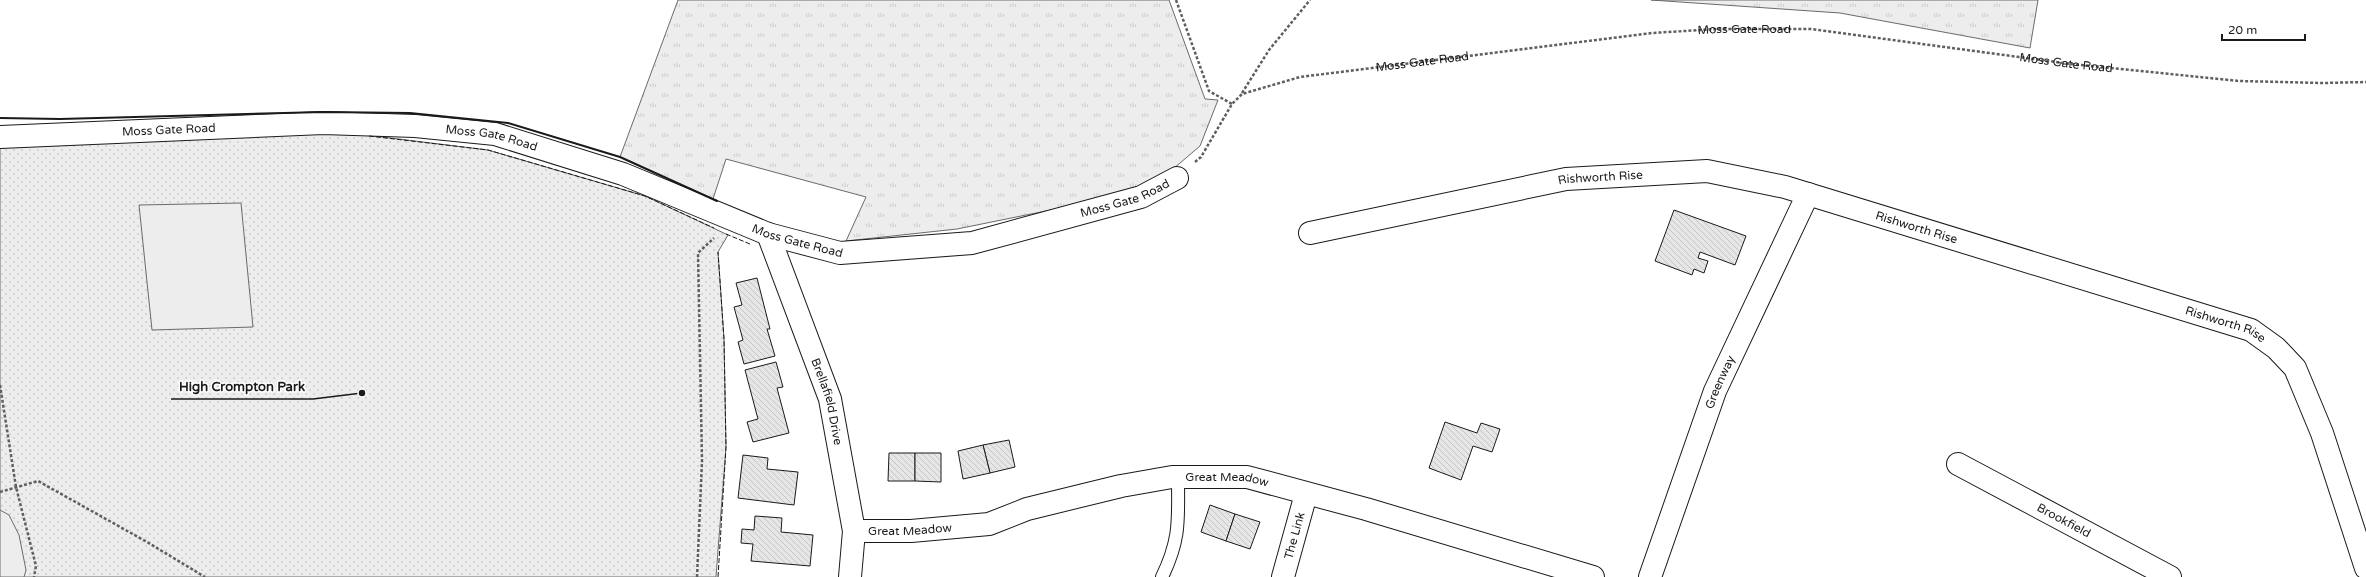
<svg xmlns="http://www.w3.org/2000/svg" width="2366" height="577" font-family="'Varela Round',sans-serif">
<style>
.grass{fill:url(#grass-tufts);stroke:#6a6a6a}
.park{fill:url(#park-dots);stroke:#6a6a6a}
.built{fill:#ededed;stroke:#6a6a6a}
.building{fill:url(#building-back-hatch);stroke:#1a1a1a}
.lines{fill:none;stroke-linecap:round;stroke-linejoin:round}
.lane-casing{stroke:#1a1a1a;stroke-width:14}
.street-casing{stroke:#1a1a1a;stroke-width:24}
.path{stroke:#5f5f5f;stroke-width:2.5;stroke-dasharray:3 2;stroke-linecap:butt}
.lane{stroke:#fff;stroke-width:12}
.street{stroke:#fff;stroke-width:22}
.fence{stroke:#1a1a1a;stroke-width:1;stroke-dasharray:5 2;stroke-linecap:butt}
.wall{stroke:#1a1a1a;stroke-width:2}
.labels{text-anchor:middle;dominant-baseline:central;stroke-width:3;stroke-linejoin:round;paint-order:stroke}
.street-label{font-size:12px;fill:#1a1a1a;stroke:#fff}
.leader{fill:none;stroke:#1a1a1a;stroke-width:1.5}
.callout-dot{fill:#1a1a1a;stroke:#fff;stroke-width:1.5}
.callout-label{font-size:13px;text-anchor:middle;font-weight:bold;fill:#1a1a1a;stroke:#fff;stroke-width:3;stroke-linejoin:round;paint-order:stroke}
</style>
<defs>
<pattern id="grass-tufts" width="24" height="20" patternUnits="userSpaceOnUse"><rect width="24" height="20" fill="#ededed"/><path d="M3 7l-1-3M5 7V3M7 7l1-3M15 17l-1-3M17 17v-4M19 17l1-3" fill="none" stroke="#cbcbcb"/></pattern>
<pattern id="park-dots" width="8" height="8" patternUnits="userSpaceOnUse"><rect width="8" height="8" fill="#ededed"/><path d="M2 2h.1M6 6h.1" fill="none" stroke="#cbcbcb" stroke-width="1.8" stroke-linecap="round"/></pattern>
<pattern id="building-back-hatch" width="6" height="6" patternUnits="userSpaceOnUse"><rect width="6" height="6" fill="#e6e6e6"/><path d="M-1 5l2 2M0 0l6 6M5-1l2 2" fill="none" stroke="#c5c5c5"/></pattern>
</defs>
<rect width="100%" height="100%" fill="#fff"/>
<g class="grass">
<polygon points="678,0 1169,0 1205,99 1218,100 1200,146 1166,175 1115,197 957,229 846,241 866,197 726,159 713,199 620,157"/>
<polygon points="1651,0 2038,0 2030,48 1840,13"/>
</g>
<polygon class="park" points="350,133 488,150 645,196 728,235 718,252 724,339 726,447 716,577 0,577 0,148 69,142"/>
<g class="built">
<polygon points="241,203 253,327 152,330 139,205"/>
<polygon points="0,510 9,515 19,535 26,570 24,577 0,577"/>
</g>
<g class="building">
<polygon points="1674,210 1746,236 1735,265 1700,252 1698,258 1708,261 1704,273 1694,269 1692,275 1655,261"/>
<polygon points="757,278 770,329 767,329 775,356 744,364 738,342 743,340 734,307 742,305 736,283"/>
<polygon points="776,362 783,387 777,388 789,433 753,442 747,422 758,419 745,370"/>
<polygon points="1445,422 1477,433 1481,423 1500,429 1492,452 1473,446 1461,480 1429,468"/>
<polygon points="1009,440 1015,467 990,473 983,445"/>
<polygon points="983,445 990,473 963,479 958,451"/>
<polygon points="889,453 915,453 915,481 888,481"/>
<polygon points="915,453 941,453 941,482 915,481"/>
<polygon points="743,455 768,458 767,469 798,472 794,505 738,498"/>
<polygon points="1210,505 1235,514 1226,541 1201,532"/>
<polygon points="1235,514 1260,522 1250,549 1226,541"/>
<polygon points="755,516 782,518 781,532 813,535 810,566 751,561 753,544 741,543 742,529 754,530"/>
</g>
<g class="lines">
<defs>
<path id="lane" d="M1162,577C1181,538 1178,519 1178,477"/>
<g id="street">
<path id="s2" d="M0,137L323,123L415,126L495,134L623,174L768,234L840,253L972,243L1141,197L1177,178"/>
<path id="s3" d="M1310,233L1566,179L1707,171L1785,187L2251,330L2276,348L2295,368L2322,433L2366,568"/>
<path id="s4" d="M768,234L830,399L854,531L850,577"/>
<path id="s5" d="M1958,464L2170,577"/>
<path id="s6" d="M854,531H911L989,524L1027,509L1121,486L1172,477H1247L1366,509L1593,577"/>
<path id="s7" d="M1283,577L1306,494"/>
<path id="s8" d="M1650,577L1715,391L1808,194"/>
</g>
</defs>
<use href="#lane" class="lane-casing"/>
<use href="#street" class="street-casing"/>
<g class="path">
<polyline points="1176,0 1209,91 1232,104"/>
<polyline points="1242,93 1269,50 1310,0"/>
<path id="s1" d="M1195,162L1201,157L1232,104L1242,94L1300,77L1652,33L1717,29H1811L2071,64L2239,81L2323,83L2366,82"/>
<polyline points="0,385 16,487 36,566 34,577"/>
<polyline points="0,492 38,481 147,542 205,577"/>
<polyline points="697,577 702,461 698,253 714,238"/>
</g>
<use href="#lane" class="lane"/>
<use href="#street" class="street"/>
<g class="fence">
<polyline points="369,136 488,150 645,196 714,228"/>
<polyline points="726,234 750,244"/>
<polyline points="718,577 726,447 724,339 718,252"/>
</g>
<polyline class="wall" points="0,118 60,119 324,112 410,113 508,123 620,157 717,201"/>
</g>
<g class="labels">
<g class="street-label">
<text stroke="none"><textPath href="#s1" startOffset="591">Moss Gate Road</textPath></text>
<text stroke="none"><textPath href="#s1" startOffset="267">Moss Gate Road</textPath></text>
<text stroke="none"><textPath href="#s1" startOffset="915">Moss Gate Road</textPath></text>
<text stroke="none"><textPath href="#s2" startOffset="169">Moss Gate Road</textPath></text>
<text stroke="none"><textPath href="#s2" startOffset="493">Moss Gate Road</textPath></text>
<text stroke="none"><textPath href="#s3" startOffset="296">Rishworth Rise</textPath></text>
<text stroke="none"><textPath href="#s2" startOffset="1153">Moss Gate Road</textPath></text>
<text stroke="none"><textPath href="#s3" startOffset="620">Rishworth Rise</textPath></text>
<text stroke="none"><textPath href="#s2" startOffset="817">Moss Gate Road</textPath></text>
<text stroke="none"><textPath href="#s3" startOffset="944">Rishworth Rise</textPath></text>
<text stroke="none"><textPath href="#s8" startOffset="207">Greenway</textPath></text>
<text stroke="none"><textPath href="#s4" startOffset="178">Brellafield Drive</textPath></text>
<text stroke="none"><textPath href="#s6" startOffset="380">Great Meadow</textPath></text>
<text stroke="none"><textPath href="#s5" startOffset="120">Brookfield</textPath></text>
<text stroke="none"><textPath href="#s6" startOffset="56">Great Meadow</textPath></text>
<text stroke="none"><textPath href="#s7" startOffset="43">The Link</textPath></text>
</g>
</g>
<path class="leader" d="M362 393L313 399H171"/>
<circle class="callout-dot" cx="362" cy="393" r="4"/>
<g class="callout-label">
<text x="242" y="391">High Crompton Park</text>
</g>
<path d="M2222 34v6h83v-6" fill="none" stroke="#1a1a1a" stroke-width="2"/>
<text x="2228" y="34" font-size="12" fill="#1a1a1a" stroke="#ffffff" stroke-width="3" paint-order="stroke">20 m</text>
</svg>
